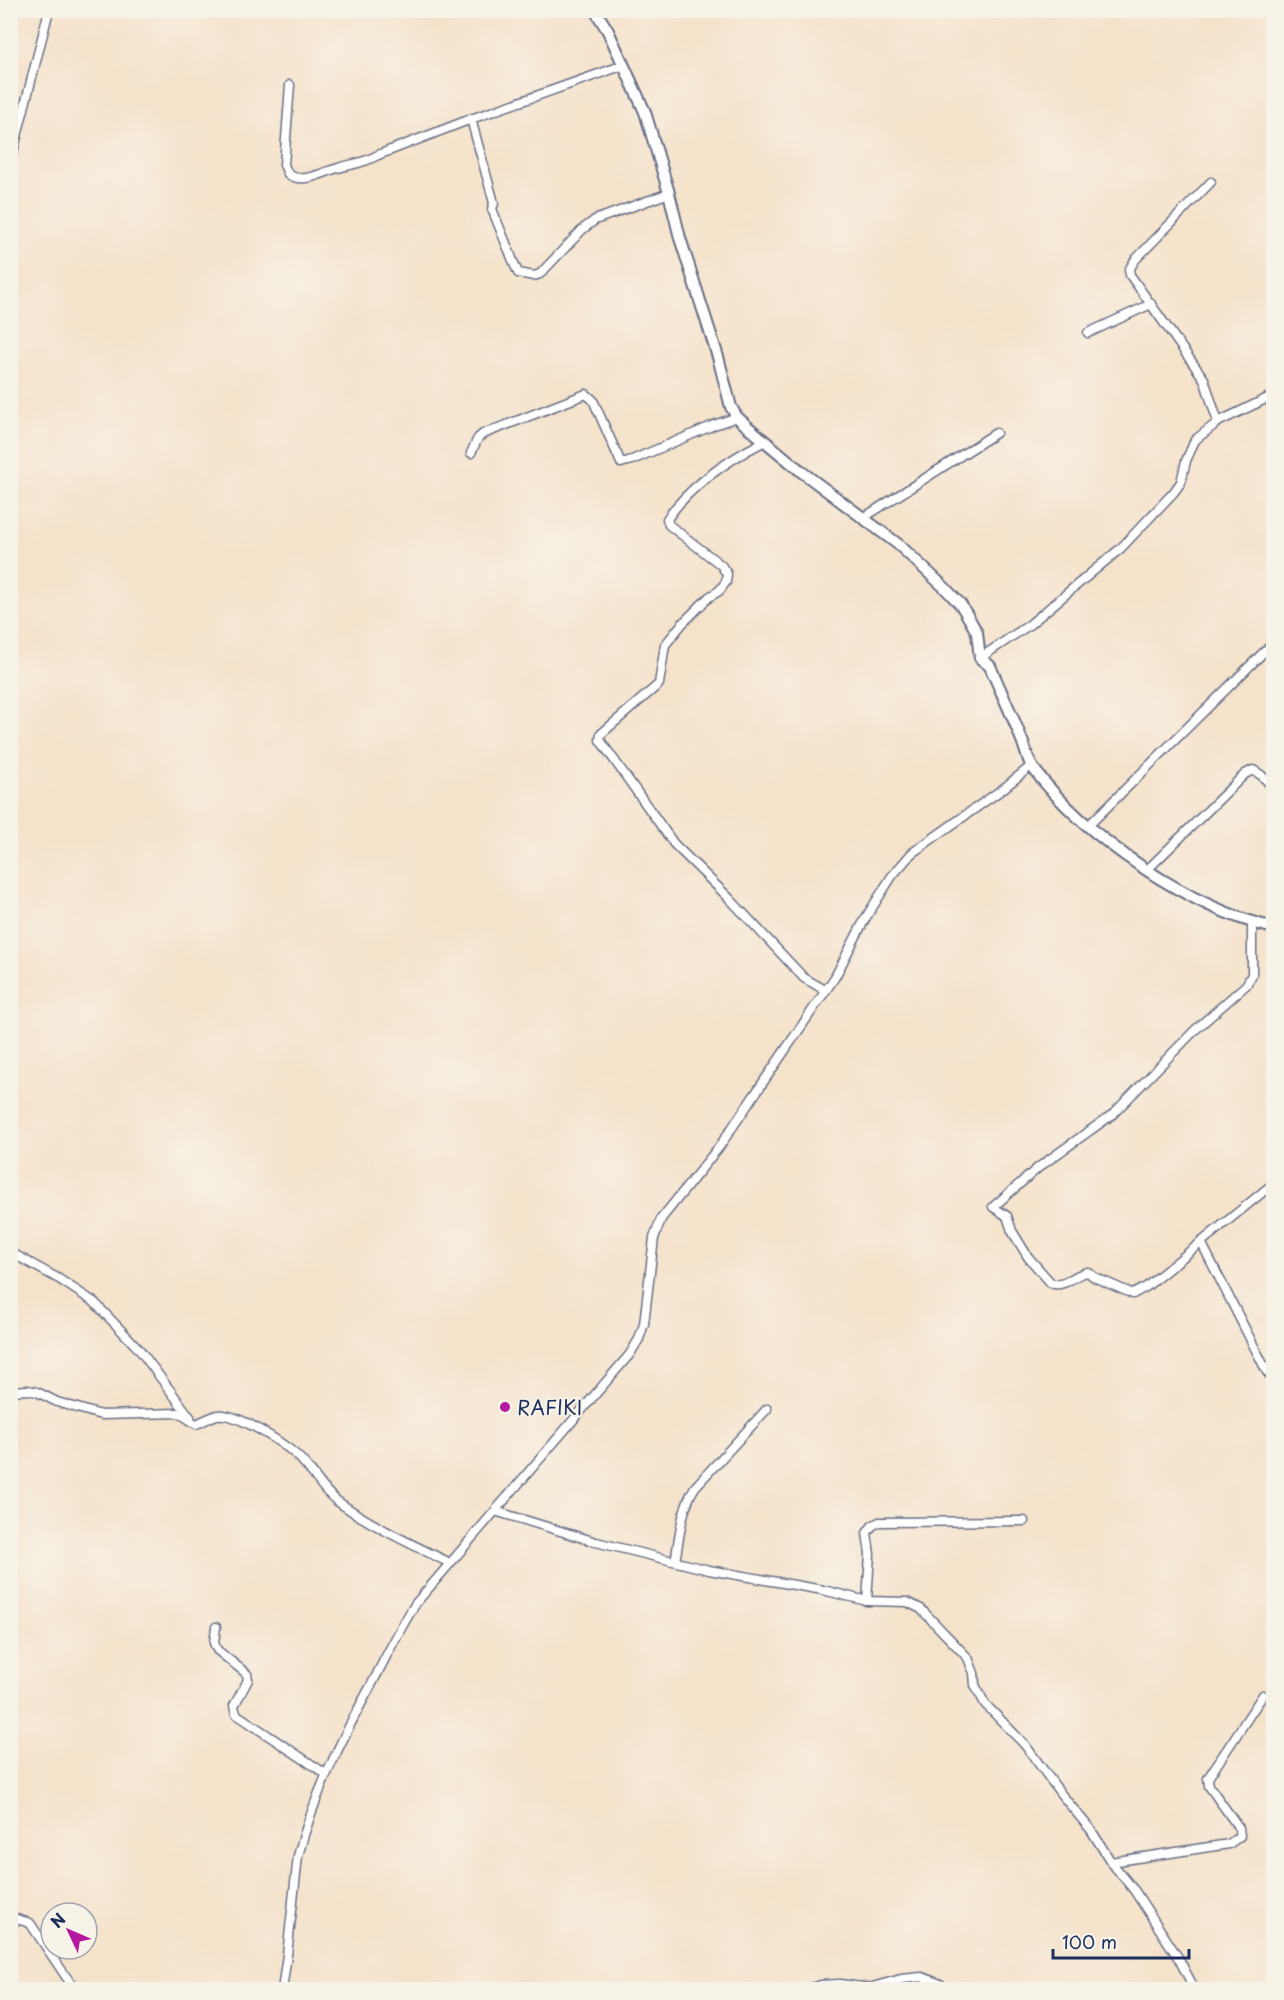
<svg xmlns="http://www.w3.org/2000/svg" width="1284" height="2000" font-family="'Playpen Sans',sans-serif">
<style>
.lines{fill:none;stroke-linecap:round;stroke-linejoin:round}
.minor-casing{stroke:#676e84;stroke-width:11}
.tertiary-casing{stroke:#676e84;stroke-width:14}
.minor{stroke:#fff;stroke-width:8}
.tertiary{stroke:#fff;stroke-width:10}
.poi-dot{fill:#b5179e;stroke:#f7f3e8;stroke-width:2}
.labels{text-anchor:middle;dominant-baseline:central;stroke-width:4.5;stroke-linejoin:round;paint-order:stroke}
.poi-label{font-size:20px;fill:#1b2f5e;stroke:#f7f3e8;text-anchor:start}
</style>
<rect width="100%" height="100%" fill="#f7f3e8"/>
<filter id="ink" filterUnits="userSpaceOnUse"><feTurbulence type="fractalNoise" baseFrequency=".0167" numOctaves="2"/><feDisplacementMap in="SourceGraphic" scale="12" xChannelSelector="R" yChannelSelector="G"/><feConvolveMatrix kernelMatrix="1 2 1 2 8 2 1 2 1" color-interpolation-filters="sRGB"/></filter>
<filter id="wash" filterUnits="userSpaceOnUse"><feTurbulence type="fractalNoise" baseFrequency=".008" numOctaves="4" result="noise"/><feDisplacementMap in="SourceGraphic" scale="24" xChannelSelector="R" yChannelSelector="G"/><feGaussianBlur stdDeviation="1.35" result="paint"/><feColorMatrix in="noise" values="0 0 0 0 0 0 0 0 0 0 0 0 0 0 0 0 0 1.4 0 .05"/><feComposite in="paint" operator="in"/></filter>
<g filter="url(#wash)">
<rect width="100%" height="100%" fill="#f5e2ca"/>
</g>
<g filter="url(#ink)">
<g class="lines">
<defs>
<g id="minor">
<polyline points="212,13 215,10"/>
<path d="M290,85L284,165L288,174C302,185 323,172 338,168C355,163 362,164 378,155L471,119L624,65"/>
<polyline points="471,119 494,203 492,209 518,273 534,276 540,274 583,229 595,220 669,193"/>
<polyline points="10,164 49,10"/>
<polyline points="1211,182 1135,260 1129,270 1130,275 1204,379 1218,422"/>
<polyline points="1088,333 1151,304"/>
<path d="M765,441C728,460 691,484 667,519L669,525L721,565L727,574L726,582L719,591L709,597L682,624L665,645L659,684L601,734L600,740L674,844L729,898L804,978L825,990"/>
<polyline points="471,453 478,438 483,434 586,394 593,400 621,463 632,460 714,425 737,417"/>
<polyline points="863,518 996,433"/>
<polyline points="980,658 1029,625 1121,548 1174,492 1181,482 1186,461 1195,440 1218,422 1274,395"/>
<polyline points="1088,826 1274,642"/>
<polyline points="1147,870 1245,774 1253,770 1261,775 1274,788"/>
<path d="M1252,923V975L1246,985L1195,1030L1113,1114L1039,1167L993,1207L1007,1216L1012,1231L1028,1257L1051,1283C1064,1289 1075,1273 1088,1272L1094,1277L1133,1294L1146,1287L1274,1183"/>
<polyline points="1201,1242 1267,1372 1274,1379"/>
<polyline points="10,1252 59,1279 94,1302 139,1349 190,1417"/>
<path d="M10,1391L28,1390L37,1392L57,1402L101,1415L179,1413L196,1424C202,1422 210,1417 217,1415C237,1412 291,1447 304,1463C316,1476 322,1490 337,1501C372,1526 411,1544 450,1563"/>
<polyline points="495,1511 596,1542 709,1570 823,1590 867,1601 907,1602 921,1609 968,1658 974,1673 975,1685 985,1704 1025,1745 1061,1794 1091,1830 1111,1862 1134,1890 1179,1959 1195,1990"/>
<path d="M675,1561C680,1536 681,1509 695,1487L767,1409"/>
<polyline points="867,1601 870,1554 867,1533 872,1526 879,1522 1024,1521"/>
<polyline points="216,1627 214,1643 217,1650 247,1674 248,1680 234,1706 236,1714 326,1774"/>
<polyline points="1111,1862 1229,1844 1240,1836 1239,1828 1209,1786 1208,1778 1263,1695"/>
<polyline points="10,1917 30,1923 75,1990"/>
<path d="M282,1990L287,1955L298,1856C314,1794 343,1736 374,1680C387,1654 400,1628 416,1603L630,1354L639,1339L644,1324L654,1238L661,1219L719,1147L835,977L865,919L892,876L912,853L1004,788L1031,766"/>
<polyline points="805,1990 821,1985 840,1984 869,1988 901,1979 922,1977 940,1984 948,1990"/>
</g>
<path id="tertiary" d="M595,10L608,31L645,112L669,193L680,238L718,357L731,407L737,417L748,427L802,472L899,545L944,587L961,605L970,620L977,633L980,658L990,666C1000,690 1012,714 1021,738C1025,747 1027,759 1033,768C1085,837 1189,908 1274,928"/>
</defs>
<use href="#minor" class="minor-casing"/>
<use href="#tertiary" class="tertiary-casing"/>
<use href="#minor" class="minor"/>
<use href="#tertiary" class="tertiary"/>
</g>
</g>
<circle class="poi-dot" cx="505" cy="1407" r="6"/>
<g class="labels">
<g class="poi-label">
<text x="517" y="1407">RAFIKI</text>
</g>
</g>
<rect width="1284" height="2000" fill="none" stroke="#f7f3e8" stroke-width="36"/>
<g transform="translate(69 1931) rotate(314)"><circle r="28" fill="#f7f3e8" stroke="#9fa5b1" stroke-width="1.5"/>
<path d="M0-4.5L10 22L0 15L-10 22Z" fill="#b5179e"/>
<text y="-9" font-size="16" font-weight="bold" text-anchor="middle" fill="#1b2f5e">N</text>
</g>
<path d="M1053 1949v9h136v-9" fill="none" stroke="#1b2f5e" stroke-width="3"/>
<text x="1062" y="1949" font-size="18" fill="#1b2f5e" stroke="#f7f3e8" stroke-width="4.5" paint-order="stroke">100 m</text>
</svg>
